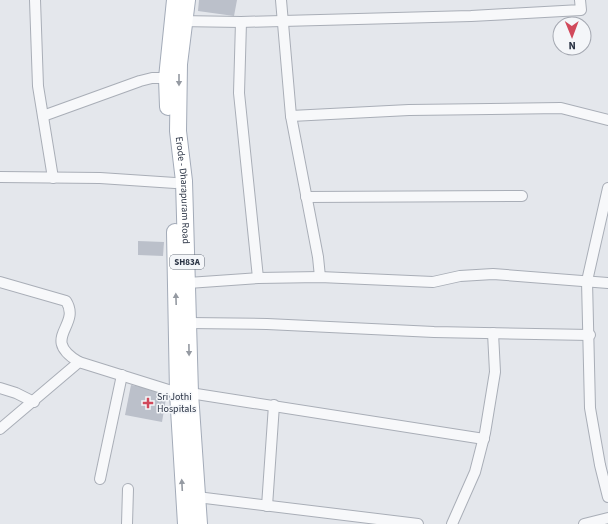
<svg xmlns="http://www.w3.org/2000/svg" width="608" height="524" font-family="'Source Sans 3',sans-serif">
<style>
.building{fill:#bbc0ca}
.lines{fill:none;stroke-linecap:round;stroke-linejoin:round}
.minor-casing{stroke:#a9aeb7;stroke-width:12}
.primary-casing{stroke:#a3abb8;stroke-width:18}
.minor{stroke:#f7f8fa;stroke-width:10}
.primary{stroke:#fff;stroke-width:16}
.oneway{fill:#959aa2}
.poi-dot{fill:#d1495b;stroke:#f4f6f9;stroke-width:1.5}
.labels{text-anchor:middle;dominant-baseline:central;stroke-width:3;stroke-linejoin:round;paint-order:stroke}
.shield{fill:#f4f6f9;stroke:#676e7b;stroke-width:1}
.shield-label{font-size:9px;font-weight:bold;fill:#2b3445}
.street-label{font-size:10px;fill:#2b3445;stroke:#f4f6f9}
.poi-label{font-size:10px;fill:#2b3445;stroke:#f4f6f9;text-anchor:start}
</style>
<rect width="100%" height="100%" fill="#e4e7ec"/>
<g class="building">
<polygon points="199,0 237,0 234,16 198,11"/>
<polygon points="138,241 164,242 163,256 138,255"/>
<polygon points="131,385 167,392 162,422 125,415"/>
</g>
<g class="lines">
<defs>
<g id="minor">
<polyline points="35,0 38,86 53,178"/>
<polyline points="281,0 291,116 318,257 320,277"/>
<polyline points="179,21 241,22 471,16 581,10 580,0"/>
<polyline points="241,22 239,93 258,278"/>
<polyline points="43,116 140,81 152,78 167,78"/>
<polyline points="291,116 409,110 561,108 608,120"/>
<polyline points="0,177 100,178 175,183"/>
<polyline points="608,188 587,281 590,408 600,465 608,497"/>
<polyline points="306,197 522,196"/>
<path d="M0,282L66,301C82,326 39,338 79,362"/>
<polyline points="188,283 258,278 320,277 433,282 460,276 493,274 608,283"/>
<polyline points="189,323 267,324 434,332 590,335"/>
<polyline points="0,388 16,393 34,402"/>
<polyline points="190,393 484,439"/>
<polyline points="0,429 79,362 178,393"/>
<polyline points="100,479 122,375"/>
<polyline points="197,497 418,524"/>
<polyline points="267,506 274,405"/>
<polyline points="127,524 128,489"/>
<polyline points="452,524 475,472 485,433 495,372 493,333"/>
<polyline points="584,524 608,518"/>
</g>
<g id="primary">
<path id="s1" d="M187,0L179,64L178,131L184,181L190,393L199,524"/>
<polyline points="168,107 167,78 175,0"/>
<polyline points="175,232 178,393 186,524"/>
</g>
</defs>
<use href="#minor" class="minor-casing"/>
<use href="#primary" class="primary-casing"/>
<use href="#minor" class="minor"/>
<use href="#primary" class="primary"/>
</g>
<defs><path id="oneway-solid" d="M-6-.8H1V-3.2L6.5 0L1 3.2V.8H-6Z"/></defs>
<g class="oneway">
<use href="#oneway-solid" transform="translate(179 80) rotate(90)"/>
<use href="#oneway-solid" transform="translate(176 299) rotate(-92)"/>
<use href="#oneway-solid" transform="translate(189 350) rotate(89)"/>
<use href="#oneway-solid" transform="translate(182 485) rotate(-93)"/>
</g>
<path class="poi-dot" d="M146 397h4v4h4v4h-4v4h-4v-4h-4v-4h4z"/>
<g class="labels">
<rect class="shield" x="170" y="255" width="34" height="14" rx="3"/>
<g class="shield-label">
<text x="187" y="262">SH83A</text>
</g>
<g class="street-label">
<text stroke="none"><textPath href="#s1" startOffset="191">Erode - Dharapuram Road</textPath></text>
</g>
<g class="poi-label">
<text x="157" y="397">Sri Jothi<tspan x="157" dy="12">Hospitals</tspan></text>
</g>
</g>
<g transform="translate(572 36) rotate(179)"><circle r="19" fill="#f4f6f9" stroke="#a4a8b1"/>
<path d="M0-3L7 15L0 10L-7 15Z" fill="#d1495b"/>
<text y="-6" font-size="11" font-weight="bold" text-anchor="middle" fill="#2b3445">N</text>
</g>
</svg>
